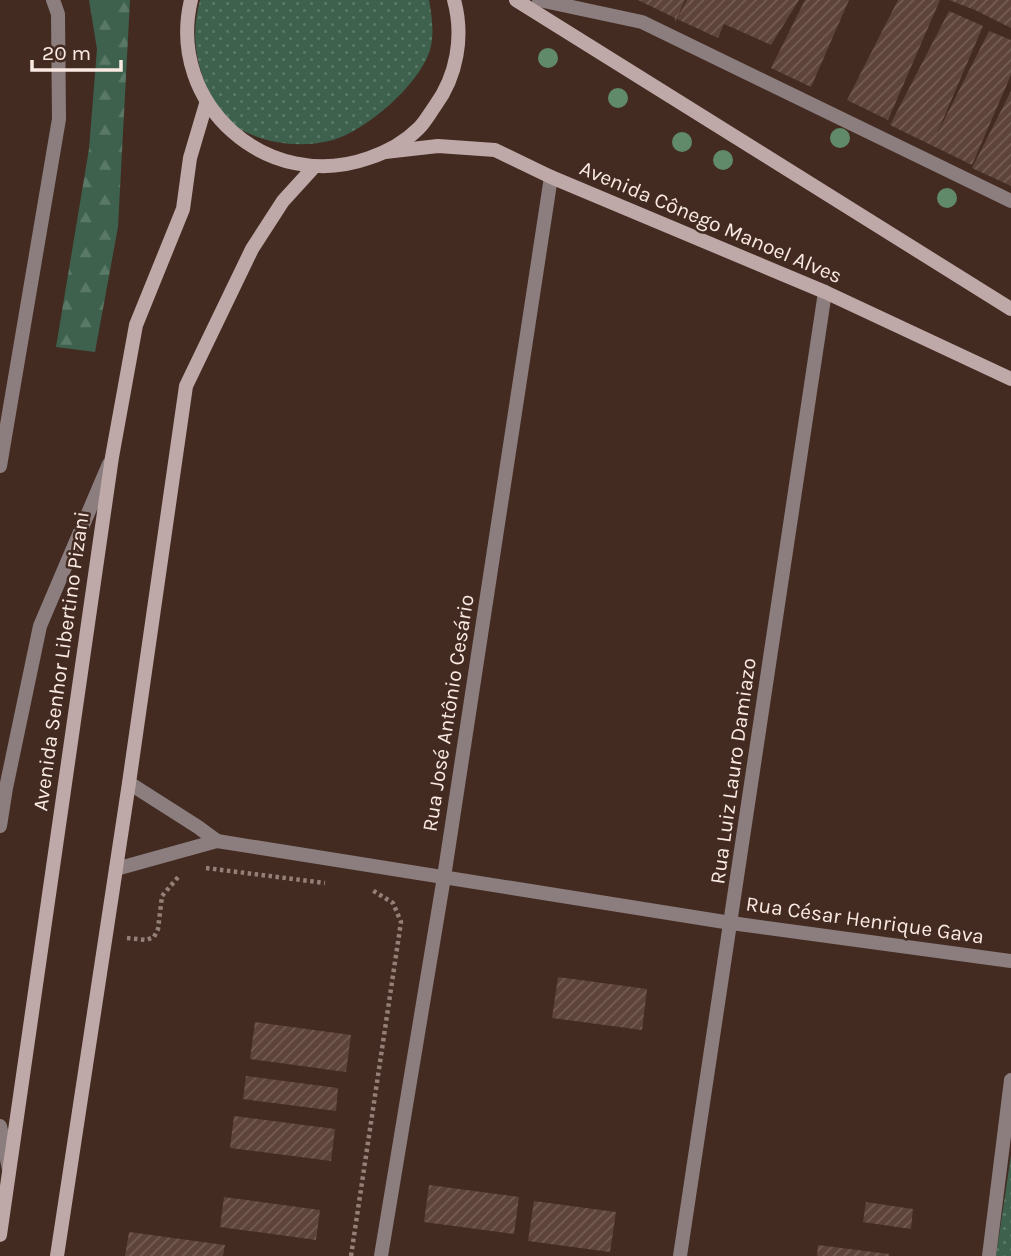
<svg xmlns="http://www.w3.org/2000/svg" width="1011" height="1256" font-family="Karla,sans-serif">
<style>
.forest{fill:url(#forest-firs)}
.park{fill:url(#park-dots)}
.building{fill:url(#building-hatch)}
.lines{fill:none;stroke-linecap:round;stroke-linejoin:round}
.path{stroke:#948078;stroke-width:4.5;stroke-dasharray:3.5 3.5;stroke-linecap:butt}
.street{stroke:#8c7e7e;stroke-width:14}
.secondary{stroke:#bfa9a8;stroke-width:14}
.tree{fill:#608a6a}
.labels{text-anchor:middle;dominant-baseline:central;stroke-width:5;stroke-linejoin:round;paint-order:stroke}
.street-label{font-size:21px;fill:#faeae3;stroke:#432b22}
</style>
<defs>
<pattern id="forest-firs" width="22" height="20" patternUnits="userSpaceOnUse" patternTransform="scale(1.75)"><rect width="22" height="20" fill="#3d614d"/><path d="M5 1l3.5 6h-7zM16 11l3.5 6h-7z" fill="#5a7866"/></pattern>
<pattern id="park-dots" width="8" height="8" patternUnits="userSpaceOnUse" patternTransform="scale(1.75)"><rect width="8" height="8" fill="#3d614d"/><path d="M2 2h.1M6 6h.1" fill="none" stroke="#5a7866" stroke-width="1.8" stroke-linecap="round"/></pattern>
<pattern id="building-hatch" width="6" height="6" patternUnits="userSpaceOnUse" patternTransform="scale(1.75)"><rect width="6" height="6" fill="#5d4339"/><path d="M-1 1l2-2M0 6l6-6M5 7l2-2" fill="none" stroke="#755e56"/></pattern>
</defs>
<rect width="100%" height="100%" fill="#432b22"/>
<polygon class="forest" points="89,0 130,0 118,227 95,352 56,347 89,149 97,49"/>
<g class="park">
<path d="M200,0H429C432,16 435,37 429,53C417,86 367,130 333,140C301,149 258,144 231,123C219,114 210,96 205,83C194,54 192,30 200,0Z"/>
<polygon points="1011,1155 1011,1256 996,1256"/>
</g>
<g class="building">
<polygon points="638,0 685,0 675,23 675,18"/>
<polygon points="687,0 799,0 771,45 724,24 718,38 677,19"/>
<polygon points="805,0 849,0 811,87 771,68"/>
<polygon points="898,0 940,0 888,120 847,100"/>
<polygon points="949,0 1011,0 1011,28 975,10"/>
<polygon points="949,11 983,26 936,136 989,31 1011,40 1011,75 972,165 890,125"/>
<polygon points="1011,91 1011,186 972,168"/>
<polygon points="558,977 647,989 642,1030 552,1018"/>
<polygon points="255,1022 351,1035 346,1072 250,1059"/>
<polygon points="246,1076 338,1088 336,1111 243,1099"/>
<polygon points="234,1116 335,1129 331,1161 230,1148"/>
<polygon points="429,1185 519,1197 514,1234 424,1222"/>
<polygon points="224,1197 320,1210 316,1240 220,1227"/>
<polygon points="534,1201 616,1212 610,1252 528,1241"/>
<polygon points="866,1202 913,1209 911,1229 863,1222"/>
<polygon points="129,1232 225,1245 223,1256 125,1256"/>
<polygon points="818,1245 889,1254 889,1256 817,1256"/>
</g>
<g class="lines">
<g class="path">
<polyline points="206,868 325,883"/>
<polyline points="127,938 146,940 154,937 158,929 162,896 179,876"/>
<polyline points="351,1256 401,922 393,903 372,890"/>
</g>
<g class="street">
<polyline points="539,0 642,22 1011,201"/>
<polyline points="0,466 59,119 58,14 53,0"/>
<polyline points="129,783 198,827 217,841"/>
<polyline points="0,826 6,788 40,626 109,464"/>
<polyline points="116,869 217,841 731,923 1011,961"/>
<polyline points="0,1126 9,1169"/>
<polyline points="381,1256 444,877 551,177"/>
<polyline points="680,1256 825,292"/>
<polyline points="989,1256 1011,1080"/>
</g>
<g class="secondary">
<path d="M191,0C166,105 268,194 369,158C387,152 406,141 419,128C425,122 430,113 435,106C457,76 464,36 454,0"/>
<polyline points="516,0 1011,309"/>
<polyline points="385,152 438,146 495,150 551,177 825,292 1011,379"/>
<polyline points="0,1235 112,457 136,325 183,209 190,158 206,104"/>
<polyline points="57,1256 129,783 186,386 252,249 283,201 314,167"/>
</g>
</g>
<g class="tree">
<circle cx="548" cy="58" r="10"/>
<circle cx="618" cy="98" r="10"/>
<circle cx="840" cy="138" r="10"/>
<circle cx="682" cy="142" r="10"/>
<circle cx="723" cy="160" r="10"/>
<circle cx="947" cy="198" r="10"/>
</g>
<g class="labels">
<g class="street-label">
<text transform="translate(711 222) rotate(23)">Avenida Cônego Manoel Alves</text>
<text transform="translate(61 661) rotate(-82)">Avenida Senhor Libertino Pizani</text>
<text transform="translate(448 713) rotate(-81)">Rua José Antônio Cesário</text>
<text transform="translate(733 771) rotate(-82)">Rua Luiz Lauro Damiazo</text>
<text transform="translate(865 920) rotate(8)">Rua César Henrique Gava</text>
</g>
</g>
<path d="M32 60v10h89v-10" fill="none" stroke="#faeae3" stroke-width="3.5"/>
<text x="42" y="60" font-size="21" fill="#faeae3" stroke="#432b22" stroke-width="5" paint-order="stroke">20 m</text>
</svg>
